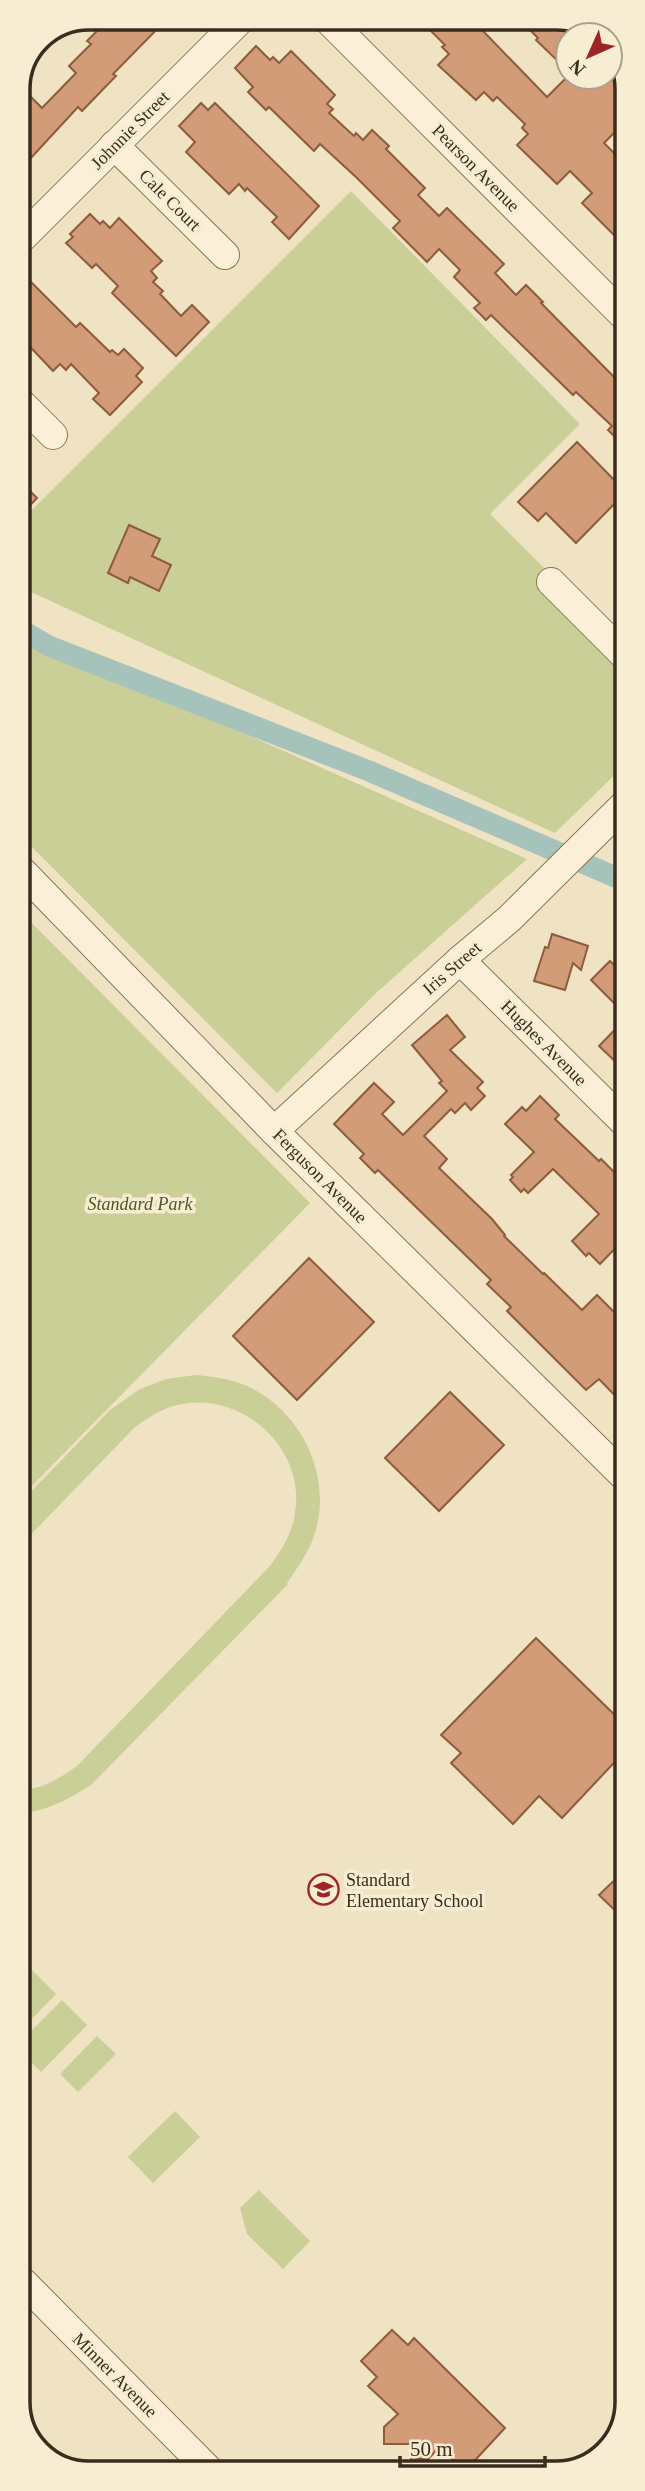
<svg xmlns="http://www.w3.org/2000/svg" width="645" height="2491" font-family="Georgia,serif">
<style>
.green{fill:#c9cf96}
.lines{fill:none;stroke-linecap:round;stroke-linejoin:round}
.canal{stroke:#a5c3ba;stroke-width:21}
.building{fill:#d19c77;stroke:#8c5c3d;stroke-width:2}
.minor-casing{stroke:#8c7459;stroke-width:30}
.minor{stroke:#fbf0d7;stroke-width:28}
.labels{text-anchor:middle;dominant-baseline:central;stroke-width:7;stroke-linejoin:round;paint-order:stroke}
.street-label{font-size:18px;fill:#3b2c1d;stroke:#f7edd3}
.park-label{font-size:18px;font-style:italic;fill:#4b5923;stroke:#f7edd3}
.poi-label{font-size:18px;fill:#3b2c1d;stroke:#f7edd3;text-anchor:start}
.rim{fill:none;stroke:#3b2c1d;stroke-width:3.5}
</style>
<rect width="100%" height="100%" fill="#f0e3c3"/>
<g class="green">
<polygon points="351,191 580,424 490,514 627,651 627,763 555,833 18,586 18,524"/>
<polygon points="18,633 527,859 375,994 277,1093 18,833 18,689 26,681 18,677"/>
<polygon points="18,909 310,1203 18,1500"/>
<path d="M196,1375C216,1377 235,1379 253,1389C305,1416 333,1481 314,1536C308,1554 297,1568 287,1583L288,1584L91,1785C67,1800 47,1811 18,1814V1790C41,1790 59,1779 77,1766L270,1566C282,1549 292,1534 295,1513C306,1449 244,1393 182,1404C164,1407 149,1417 134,1428L18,1548V1505L110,1410L140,1389L166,1379Z"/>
<polygon points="31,1969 56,1994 19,2032 19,1982"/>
<polygon points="62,2000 87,2025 41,2072 19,2050 19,2043"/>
<polygon points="97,2036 116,2054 78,2092 60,2074"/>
<polygon points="175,2111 200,2137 153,2183 128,2157"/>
<polygon points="259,2190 310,2241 283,2269 247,2234 240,2208"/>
</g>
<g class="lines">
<polyline class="canal" points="18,628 49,646 369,771 627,882"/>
</g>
<g class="building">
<polygon points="110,18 168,18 113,74 116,76 82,111 78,107 18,172 18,110 31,97 42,108 76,73 69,66 91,44 87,41"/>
<polygon points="418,18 496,18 483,31 547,97 567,77 610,77 610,45 626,75 626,121 604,143 626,165 626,247 582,203 592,193 570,171 557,184 517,145 528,134 522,128 525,124 497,97 493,101 484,92 476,100 438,65 449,54 442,47 445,45"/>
<polygon points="518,18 566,18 600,35 568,35 568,71 536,40 538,38"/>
<polygon points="256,46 270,60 273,57 279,63 291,51 335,95 327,104 333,109 329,113 354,136 356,133 363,140 372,130 389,146 386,149 425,188 418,195 439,216 447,208 504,264 495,273 516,295 526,285 543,302 541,303 616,379 626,391 626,448 608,430 612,426 576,392 573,395 491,315 486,320 474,308 480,303 454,277 460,270 439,249 427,262 393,228 400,221 357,178 320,144 314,151 269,107 266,110 248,92 253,87 235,68"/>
<polygon points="201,103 208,110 215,103 319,206 289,239 272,222 277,217 247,188 245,191 239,184 229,194 186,152 195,142 179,126"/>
<polygon points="90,214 100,224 103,221 110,228 119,218 162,261 151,271 157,278 153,282 163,291 160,294 181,316 192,305 209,322 176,356 112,293 118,286 96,264 92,268 66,243 73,237 70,234"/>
<polygon points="27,278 76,327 80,323 110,352 112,350 118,355 124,349 143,368 136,376 142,382 110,415 93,399 99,393 71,364 66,370 60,364 53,371 18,334 18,287"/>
<polygon points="577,442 626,492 576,543 546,513 538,521 518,502"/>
<polygon points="18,479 37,498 18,518"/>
<polygon points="129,525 160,539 152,556 171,565 159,591 130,577 128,583 108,573"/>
<polygon points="552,934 588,946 581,970 573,963 565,990 534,981 545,947 548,948"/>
<polygon points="610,961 627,978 627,992 615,1004 591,980"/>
<polygon points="447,1015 465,1037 450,1050 483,1082 477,1088 485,1096 471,1110 465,1103 455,1113 451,1109 424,1136 447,1159 439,1168 492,1219 505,1235 504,1236 543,1274 544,1273 582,1310 597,1295 627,1325 627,1408 599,1379 586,1390 507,1311 511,1307 487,1284 491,1280 378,1170 375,1173 360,1158 364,1154 334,1124 374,1083 394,1102 382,1114 403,1135 447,1091 439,1083 442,1081 412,1045"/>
<polygon points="627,1017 627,1055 618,1064 599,1046"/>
<polygon points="540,1096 559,1115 555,1119 599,1161 601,1159 626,1184 620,1190 627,1197 627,1236 600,1264 589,1253 586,1256 572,1241 599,1214 553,1169 528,1193 524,1189 521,1192 510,1180 513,1177 511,1175 534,1152 505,1124 522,1107 526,1111"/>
<polygon points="309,1258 374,1322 297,1400 233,1336"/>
<polygon points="450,1392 504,1445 439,1511 385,1458"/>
<polygon points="536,1638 627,1727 627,1749 562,1818 539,1796 513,1824 451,1763 461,1753 441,1735"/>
<polygon points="627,1868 627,1922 599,1895"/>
<polygon points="392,2330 408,2345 414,2338 505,2428 465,2471 440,2447 428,2459 411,2459 413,2444 384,2444 384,2427 398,2414 368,2386 377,2377 361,2361"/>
</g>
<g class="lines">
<defs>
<g id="minor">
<polyline points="326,18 626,318"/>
<polyline points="114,145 225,255"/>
<polyline points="18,242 242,18"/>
<polyline points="18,400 53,435"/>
<polyline points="551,582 627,658"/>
<polyline points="18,867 274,1131 627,1479"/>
<polyline points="460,960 627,1125"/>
<polyline points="274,1131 460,960 509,919 627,802"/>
<polyline points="19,2278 212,2473"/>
</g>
</defs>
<use href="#minor" class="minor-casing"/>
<use href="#minor" class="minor"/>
</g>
<defs>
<symbol id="school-ring" viewBox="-11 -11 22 22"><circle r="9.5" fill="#f7edd3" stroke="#9e2526" stroke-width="1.5"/><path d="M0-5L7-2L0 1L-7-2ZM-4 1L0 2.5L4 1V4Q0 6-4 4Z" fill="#9e2526"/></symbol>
</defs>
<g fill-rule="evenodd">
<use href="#school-ring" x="306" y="1872" width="35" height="35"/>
</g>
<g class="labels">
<g class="street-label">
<text transform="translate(130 130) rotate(-45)">Johnnie Street</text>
<text transform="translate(476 168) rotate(45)">Pearson Avenue</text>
<text transform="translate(170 200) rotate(45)">Cale Court</text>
<text transform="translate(452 968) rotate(-41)">Iris Street</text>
<text transform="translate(544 1043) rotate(45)">Hughes Avenue</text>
<text transform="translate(320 1176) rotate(45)">Ferguson Avenue</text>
<text transform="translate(115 2375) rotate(45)">Minner Avenue</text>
</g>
<g class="park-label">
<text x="140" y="1204">Standard Park</text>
</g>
<g class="poi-label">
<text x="346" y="1880">Standard<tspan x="346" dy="21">Elementary School</tspan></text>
</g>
</g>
<path d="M0 0H645V2491H0ZM89 30H556A59 59 0 0 1 615 89V2402A59 59 0 0 1 556 2461H89A59 59 0 0 1 30 2402V89A59 59 0 0 1 89 30Z" fill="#f7edd3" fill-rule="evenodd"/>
<path class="rim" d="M89 30H556A59 59 0 0 1 615 89V2402A59 59 0 0 1 556 2461H89A59 59 0 0 1 30 2402V89A59 59 0 0 1 89 30Z"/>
<g transform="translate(589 56) rotate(225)"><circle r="33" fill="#f7edd3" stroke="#aca08a" stroke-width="2"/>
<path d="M0-5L12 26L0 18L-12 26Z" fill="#9e2526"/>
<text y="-10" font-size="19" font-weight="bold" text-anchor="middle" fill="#3b2c1d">N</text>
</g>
<path d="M400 2456v10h145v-10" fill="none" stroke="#3b2c1d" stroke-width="3.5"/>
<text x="410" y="2456" font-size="21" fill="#3b2c1d" stroke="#f7edd3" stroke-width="5" paint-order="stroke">50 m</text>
</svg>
